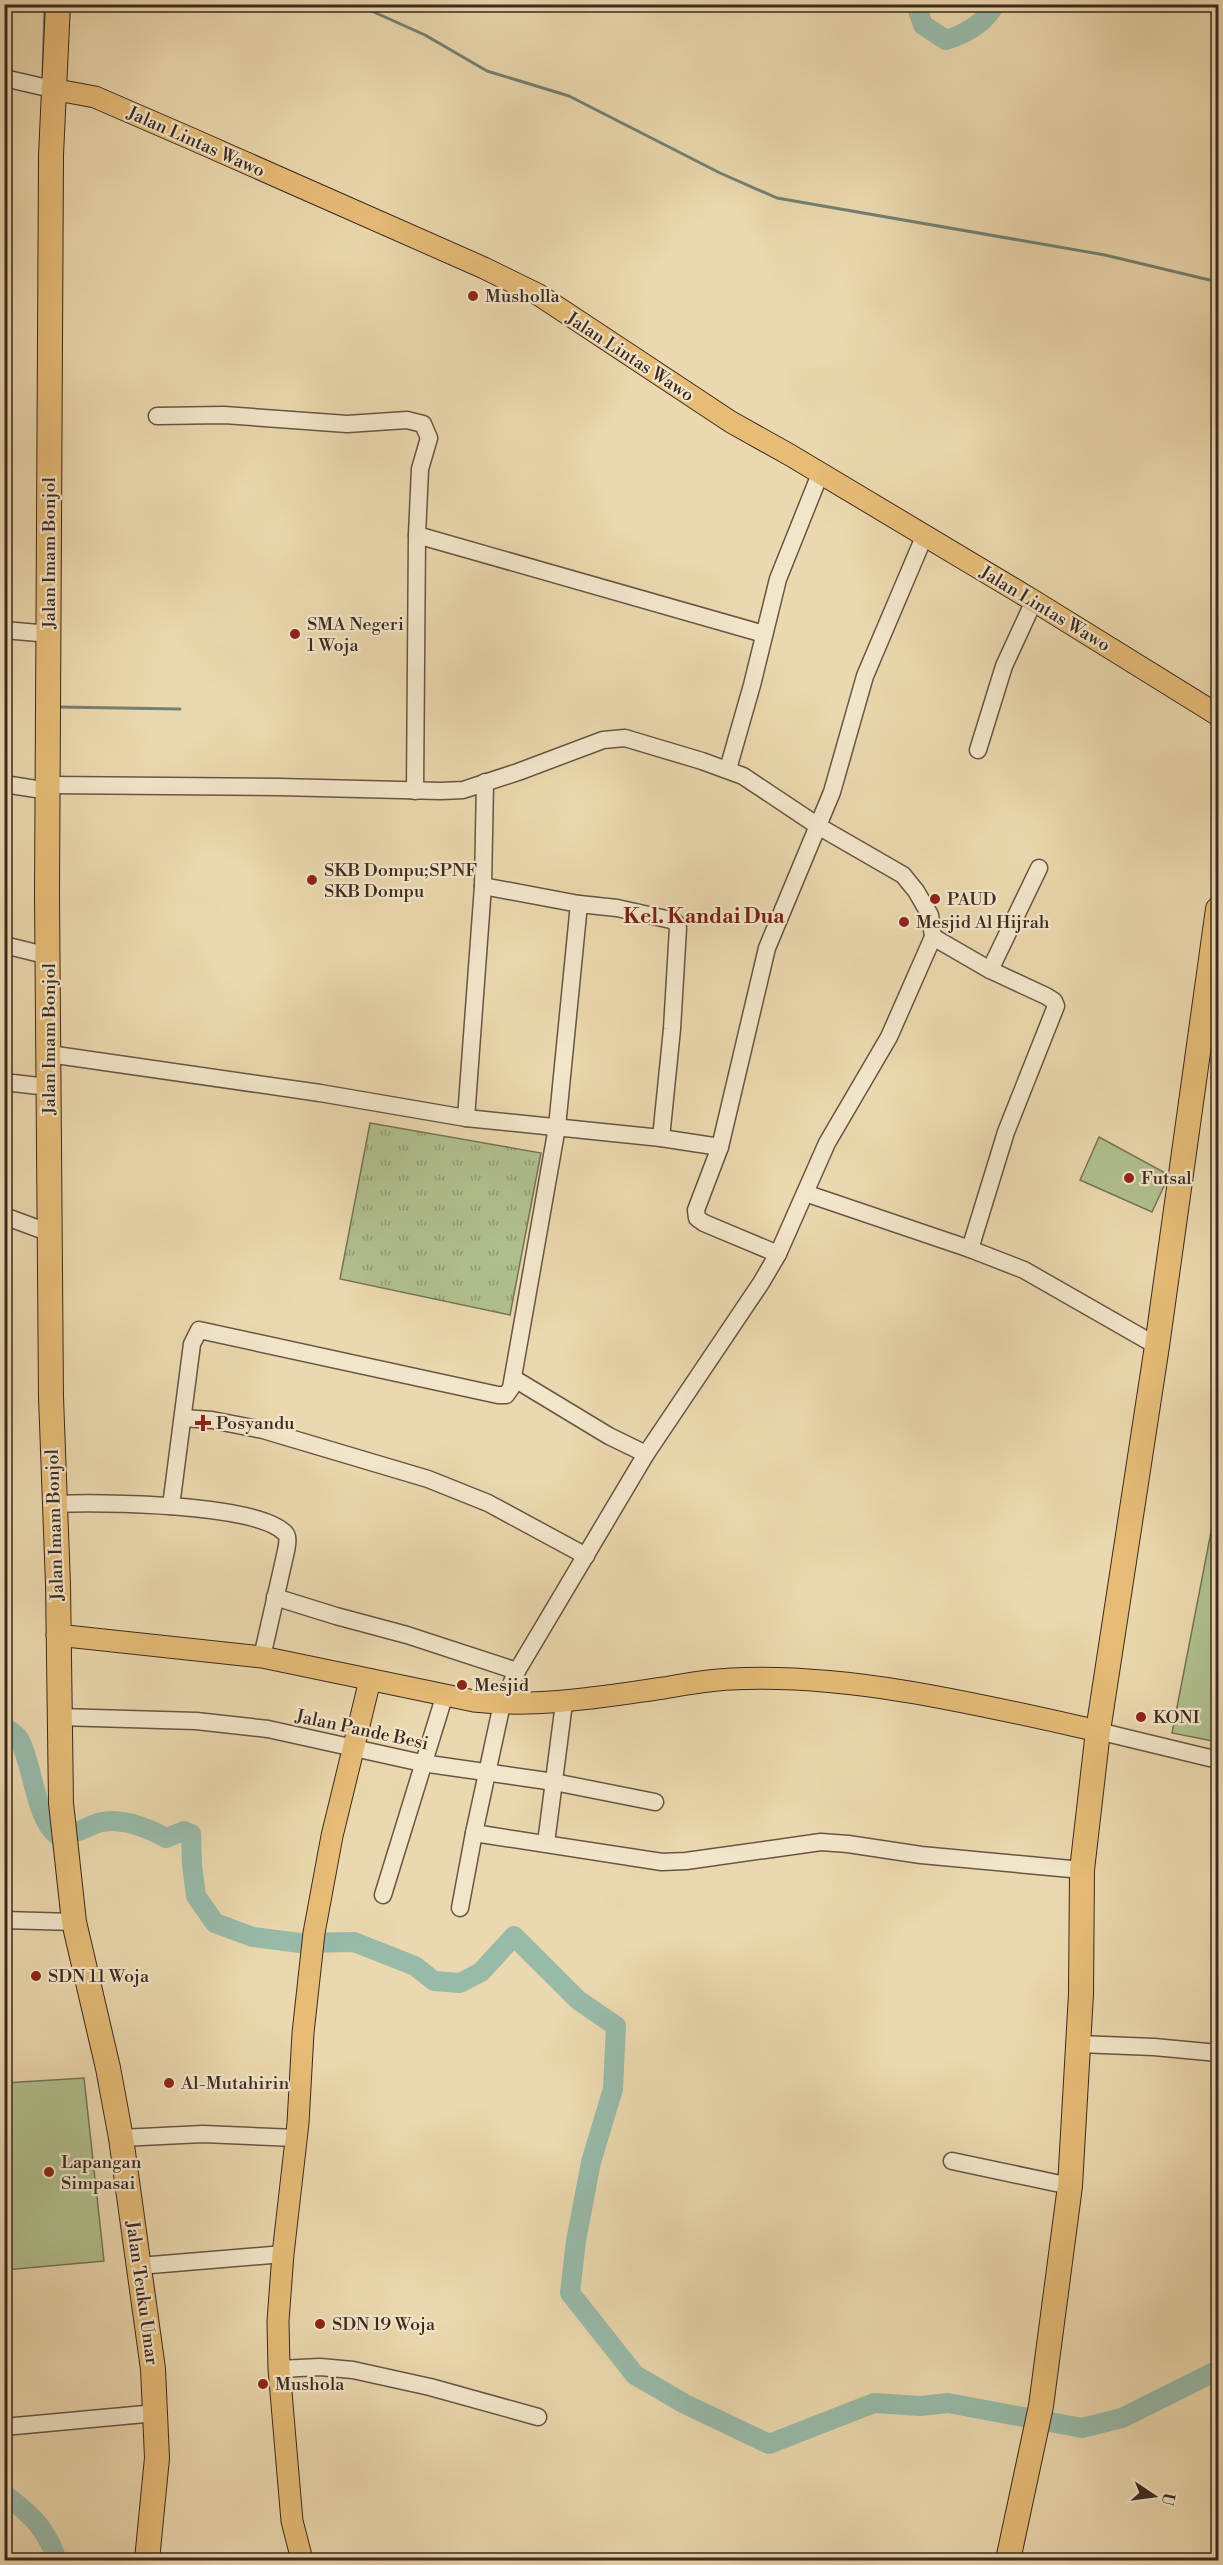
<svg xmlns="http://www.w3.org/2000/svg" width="1223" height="2565" font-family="'Libre Bodoni',serif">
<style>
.grass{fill:url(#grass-tufts);stroke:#767458;stroke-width:1.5}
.pitch{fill:#b1c08f;stroke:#767458;stroke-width:1.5}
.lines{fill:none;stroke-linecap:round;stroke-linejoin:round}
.stream{stroke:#738072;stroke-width:3}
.river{stroke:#98baa9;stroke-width:20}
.minor-casing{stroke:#685544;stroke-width:19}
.major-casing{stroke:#3c2920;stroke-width:23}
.highway-casing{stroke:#3c2920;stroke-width:26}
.minor{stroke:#f2e6ca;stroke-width:16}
.major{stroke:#e6bc77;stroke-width:21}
.highway{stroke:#e6bc77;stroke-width:24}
.poi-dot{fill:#8f2418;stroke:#f2e6ca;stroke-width:2}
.labels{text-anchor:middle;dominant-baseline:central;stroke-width:4.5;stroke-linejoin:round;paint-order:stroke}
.street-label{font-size:18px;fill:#3c2920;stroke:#f2e6ca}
.poi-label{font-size:18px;fill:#3c2920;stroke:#f2e6ca;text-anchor:start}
.quarter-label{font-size:21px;font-weight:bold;fill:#7a1f14;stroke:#f2e6ca}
</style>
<defs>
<pattern id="grass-tufts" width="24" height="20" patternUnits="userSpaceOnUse" patternTransform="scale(1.5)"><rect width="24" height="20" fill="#b1c08f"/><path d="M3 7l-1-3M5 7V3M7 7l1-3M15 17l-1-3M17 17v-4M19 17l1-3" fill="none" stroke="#919c74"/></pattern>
</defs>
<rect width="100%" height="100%" fill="#ebd8ae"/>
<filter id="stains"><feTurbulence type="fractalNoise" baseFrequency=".00333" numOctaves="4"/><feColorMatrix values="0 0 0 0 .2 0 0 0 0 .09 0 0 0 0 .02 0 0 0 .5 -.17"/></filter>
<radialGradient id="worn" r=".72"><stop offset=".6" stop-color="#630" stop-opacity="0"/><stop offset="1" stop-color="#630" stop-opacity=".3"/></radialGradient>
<polygon class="grass" points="370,1123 541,1153 510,1315 340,1279"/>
<g class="pitch">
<polygon points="1099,1137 1169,1175 1152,1212 1080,1180"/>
<polygon points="1218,1496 1218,1742 1172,1733"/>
<polygon points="84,2078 104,2261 5,2270 5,2083"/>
</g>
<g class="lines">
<g class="stream">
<polyline points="356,4 425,35 487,71 569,96 720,173 777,198 1105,255 1218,282"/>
<polyline points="43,75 45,4"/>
<polyline points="59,707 180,709"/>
</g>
<g class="river">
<path d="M916,4L923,25L946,40C965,34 985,23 995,4"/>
<path d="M4,1727C9,1730 16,1734 19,1739C33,1764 35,1818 57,1835C75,1834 82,1829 98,1823C119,1816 148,1828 166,1838L184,1831L191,1834L192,1865L196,1896L215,1923L253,1937L300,1943L354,1942L415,1966L434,1981L460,1983L481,1972L514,1936L578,2000L616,2026L613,2089L591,2162L576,2241L570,2293L635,2375L685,2404L769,2444L874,2403L920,2406L948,2403L1082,2428L1122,2418L1218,2370"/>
<path d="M4,2494C31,2514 46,2528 57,2560"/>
</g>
<defs>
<g id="minor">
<polyline points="4,78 52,89"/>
<polyline points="157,416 224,415 347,424 407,420 423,424 429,438 420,469 417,535 415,791"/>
<polyline points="417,535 764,634"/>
<polyline points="4,630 50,634"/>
<polyline points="978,750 1004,666 1034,601"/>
<polyline points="728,769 752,685 778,579 820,474"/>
<polyline points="4,784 49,791"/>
<polyline points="49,785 279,787 441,791 463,790 518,772 603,740 625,738 702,761 743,776 818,826 903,875 916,891 930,915 933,937 889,1037 827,1143 778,1254 761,1283 646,1454 517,1671 502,1704 474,1833 662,1862 686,1861 821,1842 848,1844 921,1855 1082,1870"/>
<polyline points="579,904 617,908 671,920 676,923 678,928 672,1029 661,1138"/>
<polyline points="933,937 990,970 1046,996 1054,1001 1056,1006 1006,1132 970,1249 1024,1270 1157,1346"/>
<polyline points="4,945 49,956"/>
<polyline points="990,970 1039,868"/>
<polyline points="49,1054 320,1093 466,1118 661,1138 720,1147"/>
<polyline points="4,1082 48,1087"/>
<polyline points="466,1118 483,886 485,782"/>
<polyline points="805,1193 970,1249"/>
<polyline points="4,1216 50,1233"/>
<polyline points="778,1254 704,1223 697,1218 696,1210 720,1147 767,948 832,792 865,676 924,537"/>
<polyline points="513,1378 609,1436 646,1454"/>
<polyline points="183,1418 212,1420 263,1430 428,1479 488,1503 586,1556"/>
<path d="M56,1504C98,1502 257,1503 285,1533C289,1537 287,1545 286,1551L262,1657"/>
<polyline points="171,1506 192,1344 199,1330 498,1395 506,1395 511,1388 557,1127 579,904 483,886"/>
<polyline points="275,1597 336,1616 407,1635 517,1671"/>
<polyline points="59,1717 196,1721 268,1729 422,1763 554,1782 655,1802"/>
<polyline points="1098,1731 1218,1760"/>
<polyline points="546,1843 564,1703"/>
<polyline points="383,1895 445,1694"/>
<polyline points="460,1908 474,1833"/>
<polyline points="4,1920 74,1922"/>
<polyline points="1079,2044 1154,2047 1218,2053"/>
<polyline points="121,2138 203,2134 296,2138"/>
<polyline points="952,2161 1070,2186"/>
<polyline points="139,2266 283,2254"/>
<polyline points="279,2369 320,2367 353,2370 430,2387 538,2417"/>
<polyline points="4,2427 156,2413"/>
</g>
<g id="major">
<polyline points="52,89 95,97 192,139 484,268 539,295 731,422 790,455 1034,601 1218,715"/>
<path d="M57,1635L262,1657L474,1701C539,1708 600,1697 664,1688C686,1684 709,1680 731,1679C850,1673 982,1705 1098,1731"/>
<polyline points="302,2560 292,2521 279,2369 278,2321 283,2254 298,2123 303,2033 314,1933 332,1836 370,1680"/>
</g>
<g id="highway">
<polyline points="58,4 51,155 47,895 51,1397 58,1585 61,1803 74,1922 108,2068 121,2138 153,2369 157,2458 147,2560"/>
<polyline points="1008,2560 1041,2406 1070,2186 1081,1994 1082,1870 1098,1731 1157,1346 1218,909"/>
</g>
</defs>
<use href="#minor" class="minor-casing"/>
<use href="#major" class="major-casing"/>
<use href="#highway" class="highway-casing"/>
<use href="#minor" class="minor"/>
<use href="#major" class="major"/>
<use href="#highway" class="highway"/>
</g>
<g class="poi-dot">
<circle cx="473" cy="296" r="6"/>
<circle cx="295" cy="634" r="6"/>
<circle cx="312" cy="880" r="6"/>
<circle cx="935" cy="899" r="6"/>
<circle cx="904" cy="922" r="6"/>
<circle cx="1129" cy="1178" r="6"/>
<path d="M200 1414h6v6h6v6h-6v6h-6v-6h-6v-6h6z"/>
<circle cx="462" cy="1685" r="6"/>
<circle cx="1141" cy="1717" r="6"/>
<circle cx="36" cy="1976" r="6"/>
<circle cx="169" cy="2083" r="6"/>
<circle cx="49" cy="2172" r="6"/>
<circle cx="320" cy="2324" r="6"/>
<circle cx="263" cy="2384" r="6"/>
</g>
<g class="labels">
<g class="street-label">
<text transform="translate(196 142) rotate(24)">Jalan Lintas Wawo</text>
<text transform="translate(630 357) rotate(33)">Jalan Lintas Wawo</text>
<text transform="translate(49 553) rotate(-90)">Jalan Imam Bonjol</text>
<text transform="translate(1045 609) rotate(31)">Jalan Lintas Wawo</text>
<text transform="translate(49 1039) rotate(-90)">Jalan Imam Bonjol</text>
<text transform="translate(55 1525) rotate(-92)">Jalan Imam Bonjol</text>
<text transform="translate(362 1730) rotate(12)">Jalan Pande Besi</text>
<text transform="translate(142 2293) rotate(82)">Jalan Teuku Umar</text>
</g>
<g class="poi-label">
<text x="485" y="296">Musholla</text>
<text x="307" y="624">SMA Negeri<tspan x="307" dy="21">1 Woja</tspan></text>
<text x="324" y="870">SKB Dompu;SPNF<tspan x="324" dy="21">SKB Dompu</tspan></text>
<text x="947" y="899">PAUD</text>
<text x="916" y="922">Mesjid Al Hijrah</text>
<text x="1141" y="1178">Futsal</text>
<text x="216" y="1423">Posyandu</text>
<text x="474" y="1685">Mesjid</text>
<text x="1153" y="1717">KONI</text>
<text x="48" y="1976">SDN 11 Woja</text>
<text x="181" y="2083">Al-Mutahirin</text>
<text x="61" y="2162">Lapangan<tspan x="61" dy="21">Simpasai</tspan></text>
<text x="332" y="2324">SDN 19 Woja</text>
<text x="275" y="2384">Mushola</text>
</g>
<g class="quarter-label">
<text x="704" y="917">Kel. Kandai Dua</text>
</g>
</g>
<rect width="1223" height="2565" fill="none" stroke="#ebd8ae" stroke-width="24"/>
<rect x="6" y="6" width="1211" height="2553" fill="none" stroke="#3c2920" stroke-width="3"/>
<rect x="12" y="12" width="1199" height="2541" fill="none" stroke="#3c2920" stroke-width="1.5"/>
<g transform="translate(1154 2496) rotate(103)" stroke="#f2e6ca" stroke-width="4.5" paint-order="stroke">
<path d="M0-4.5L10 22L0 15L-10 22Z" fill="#3c2920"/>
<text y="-9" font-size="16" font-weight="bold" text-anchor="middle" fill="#3c2920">U</text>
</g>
<rect width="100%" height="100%" filter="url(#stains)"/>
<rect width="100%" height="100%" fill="url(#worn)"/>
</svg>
